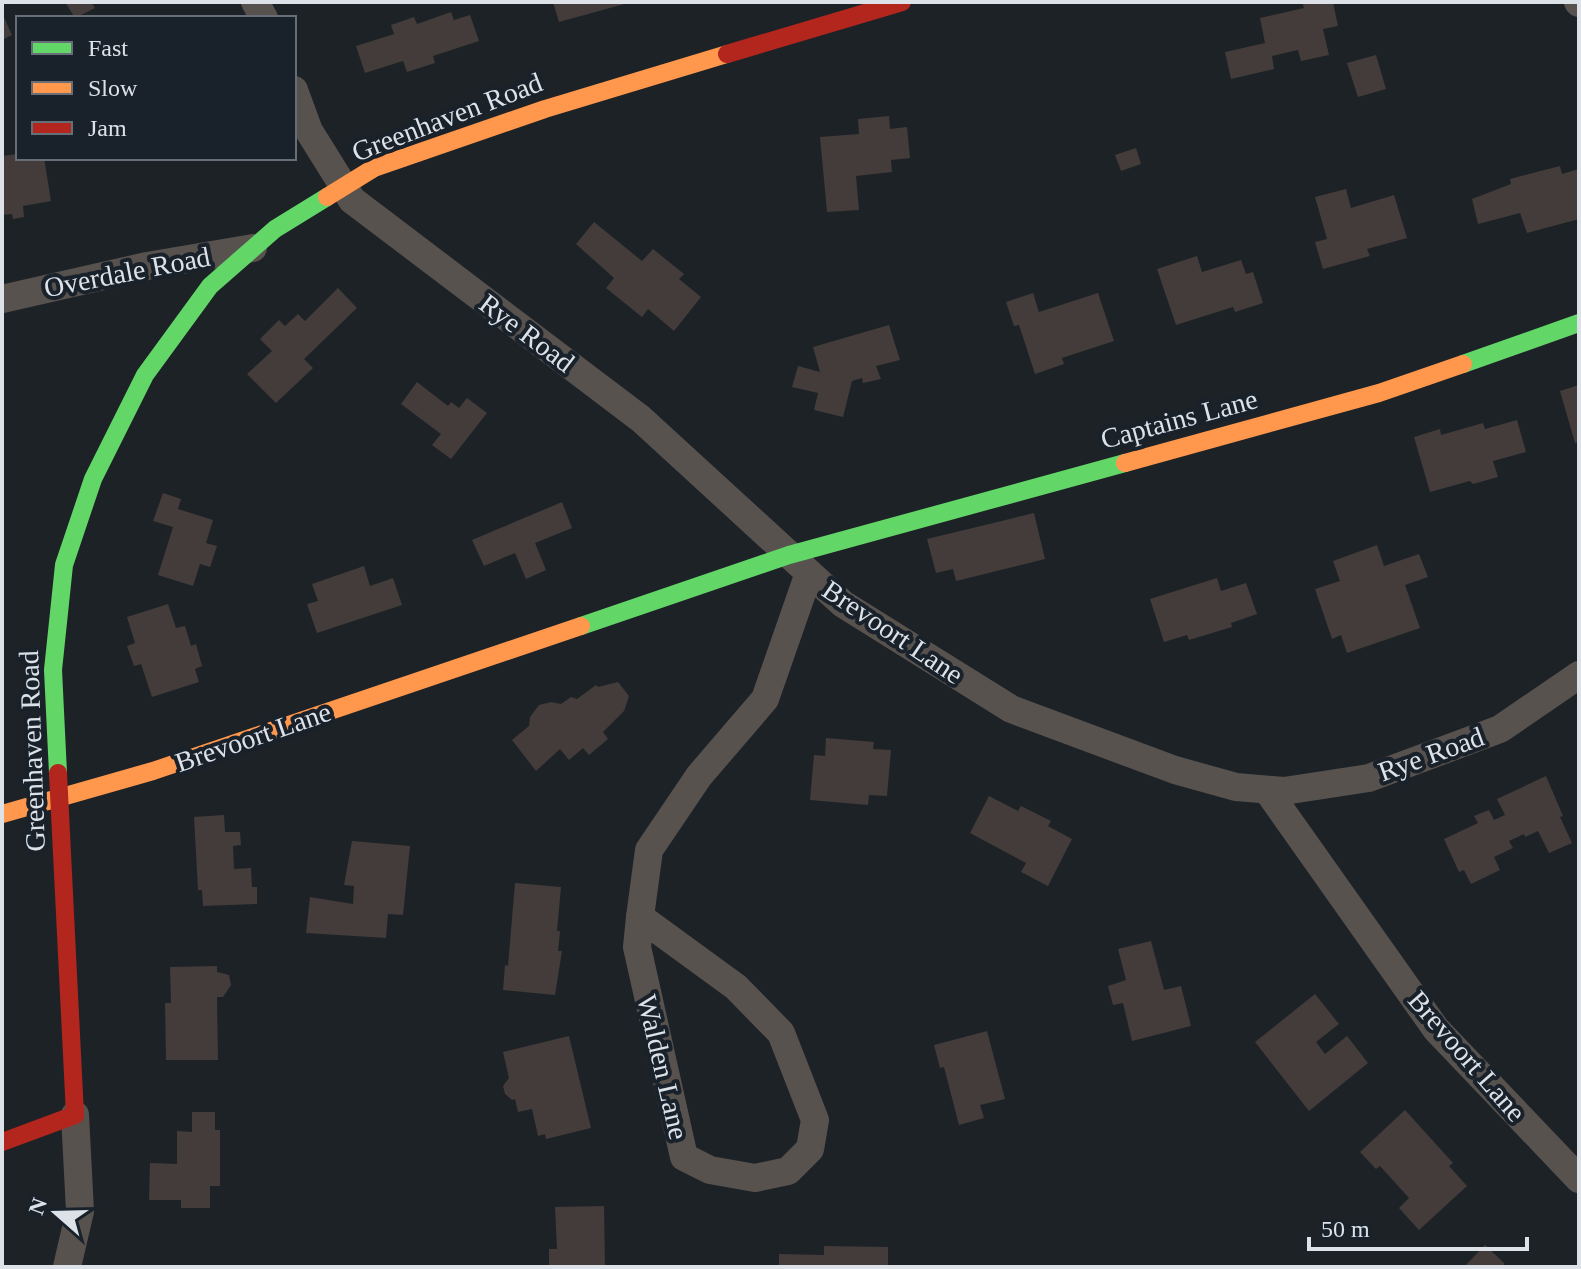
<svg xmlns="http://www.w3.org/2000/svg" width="1581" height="1269" font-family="Georgia,serif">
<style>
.building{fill:#433c3a}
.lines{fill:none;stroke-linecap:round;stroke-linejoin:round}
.street{stroke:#58524f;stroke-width:28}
.fast{stroke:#63d668;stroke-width:18}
.slow{stroke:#ff974d;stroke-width:18}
.jam{stroke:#b3261e;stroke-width:18}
.labels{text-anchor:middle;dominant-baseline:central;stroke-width:8;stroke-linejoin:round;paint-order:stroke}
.street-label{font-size:28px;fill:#dce2e8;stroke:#19212b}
</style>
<rect width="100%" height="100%" fill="#1d2227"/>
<g class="building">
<polygon points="65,2 91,2 95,8 75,18"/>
<polygon points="553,2 628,2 628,3 559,22"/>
<polygon points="1302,2 1333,2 1338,26 1323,29 1329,55 1301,61 1298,50 1272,56 1274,69 1231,79 1225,52 1265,43 1260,18 1304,8"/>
<polygon points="451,12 454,20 470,15 479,41 433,56 435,63 407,72 403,61 365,73 356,46 394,34 391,25 414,17 417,24"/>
<polygon points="2,13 12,35 2,40"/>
<polygon points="1376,55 1386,89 1358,97 1347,63"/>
<polygon points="889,116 890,129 907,127 910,158 891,160 892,172 856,176 859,210 827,212 820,137 859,134 858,119"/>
<polygon points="1136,148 1141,164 1121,171 1115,155"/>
<polygon points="18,154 18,158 44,158 51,201 23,206 24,217 13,219 12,214 2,215 2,156"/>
<polygon points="1560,166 1562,174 1579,169 1579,219 1527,233 1520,213 1478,224 1472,199 1511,184 1510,179"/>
<polygon points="1346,189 1351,208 1394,195 1407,238 1367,249 1370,256 1323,269 1315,242 1327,239 1315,197"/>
<polygon points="594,222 642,261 653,249 684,274 679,279 701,297 674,331 648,309 642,317 606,288 614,278 576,244"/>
<polygon points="1197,256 1202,272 1241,260 1246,274 1253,272 1263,303 1235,312 1233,307 1176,325 1157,269"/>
<polygon points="338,288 357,308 304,359 313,368 276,403 247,374 272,351 260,339 279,320 285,326 298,314 305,321"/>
<polygon points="1033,293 1039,312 1098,293 1114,341 1062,358 1064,364 1035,374 1019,325 1014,326 1006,302"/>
<polygon points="889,325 900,360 876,366 881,379 863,383 862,378 852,381 843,417 814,410 818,393 792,387 798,366 820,372 813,347"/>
<polygon points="417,382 448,406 451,402 459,408 467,398 487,413 451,459 432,445 441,434 401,404"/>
<polygon points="1579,385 1579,442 1575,443 1560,391"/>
<polygon points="1517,420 1526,452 1493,461 1498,477 1473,484 1470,481 1430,492 1414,437 1440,429 1441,435 1483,423 1485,429"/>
<polygon points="163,493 181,499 178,509 213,520 206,543 217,546 210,567 200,564 193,586 158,575 173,527 153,521"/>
<polygon points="562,502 572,528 535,543 546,570 526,579 515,553 484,566 472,540"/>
<polygon points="1034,513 1045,559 956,581 953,569 936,573 927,539"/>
<polygon points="1377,545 1384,566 1419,554 1428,577 1405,585 1420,628 1347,653 1341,635 1332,639 1315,589 1340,581 1333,561"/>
<polygon points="364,566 370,586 393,578 402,605 317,633 307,604 318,601 312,584"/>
<polygon points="1217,578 1221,591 1246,583 1257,614 1231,623 1232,627 1189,640 1187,635 1164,642 1150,599"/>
<polygon points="168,604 176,628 185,626 191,646 196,644 202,666 195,669 199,682 152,697 141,664 134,666 127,646 135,643 127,617"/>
<polygon points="618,682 629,696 624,711 603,732 608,739 589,755 583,748 569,760 560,749 536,771 512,740 529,726 530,717 539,705 551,702 561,704 571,697 577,699 596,685 598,687"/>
<polygon points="826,738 874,742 873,749 891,750 887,796 869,795 868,805 810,800 814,755 825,756"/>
<polygon points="1546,776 1563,816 1560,817 1572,843 1549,853 1538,831 1525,837 1524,834 1509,841 1513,848 1494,857 1500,870 1471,884 1464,870 1459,872 1444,839 1478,823 1474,816 1489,810 1494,820 1505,815 1497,799"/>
<polygon points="989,796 1018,811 1021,806 1051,821 1048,826 1072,839 1048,886 1021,872 1026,863 970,833"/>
<polygon points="224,815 225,832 240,832 241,845 233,846 234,869 251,868 252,887 257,887 257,904 203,906 202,890 198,890 194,817"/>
<polygon points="352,841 410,846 403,915 388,914 386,938 306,933 310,897 353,904 354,886 344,885"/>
<polygon points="515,883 561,887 557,931 560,931 558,951 562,951 555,995 503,990 505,965 508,966"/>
<polygon points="1151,941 1164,990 1181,986 1191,1026 1132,1041 1123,1003 1113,1005 1108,986 1126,980 1118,949"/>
<polygon points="217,966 217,972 229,975 231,985 223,997 217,997 218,1060 166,1060 165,1003 171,1003 170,967"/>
<polygon points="1315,994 1339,1024 1316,1042 1325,1054 1347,1036 1368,1063 1309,1111 1255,1042"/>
<polygon points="987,1031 1005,1099 980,1105 984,1118 959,1125 944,1067 940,1068 934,1045"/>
<polygon points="569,1036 591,1128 546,1139 545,1134 538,1136 532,1109 518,1112 515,1099 512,1100 505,1094 503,1086 509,1078 503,1052"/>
<polygon points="1405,1110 1453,1163 1449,1166 1467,1186 1419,1230 1399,1208 1409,1198 1380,1166 1376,1169 1360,1152"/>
<polygon points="192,1112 215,1112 215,1130 220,1130 220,1186 210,1186 210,1208 181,1208 181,1200 149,1200 150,1163 177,1164 177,1131 192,1132"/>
<polygon points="604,1206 605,1267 549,1267 549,1249 557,1249 555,1207"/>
<polygon points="1485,1245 1504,1263 1504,1267 1464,1267"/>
<polygon points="824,1246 888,1247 888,1267 779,1267 779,1254 824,1255"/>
</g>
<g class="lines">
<g class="street">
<polyline points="255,2 264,18"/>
<polyline points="1578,2 1579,3"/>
<polyline points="294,90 309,131 352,200 641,419 843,604 1011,709 1175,770 1236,787 1284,791 1369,778 1500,729 1579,675"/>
<polyline points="2,299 147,266 253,248"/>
<polyline points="1267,790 1436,1029 1579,1179"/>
<polygon points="640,917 736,987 781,1033 815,1120 810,1149 788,1171 755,1178 710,1170 684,1157 637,947"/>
<polyline points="640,917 649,850 699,776 765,699 809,573"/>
<polyline points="67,1267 80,1211 75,1115"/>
</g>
<g class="fast">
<polyline points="1463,364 1579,323"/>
<polyline points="581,626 789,555 1125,463"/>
<polyline points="58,773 53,670 64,565 93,479 145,375 210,286 275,229 327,197"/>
</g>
<g class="slow">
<polyline points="327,197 374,168 545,109 727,54"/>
<polyline points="1125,463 1379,393 1463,364"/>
<polyline points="2,814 153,771 581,626"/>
</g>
<g class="jam">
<polyline points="727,54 902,2"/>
<polyline points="2,1142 75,1115 58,773"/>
</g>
</g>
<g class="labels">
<g class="street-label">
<text transform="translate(447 117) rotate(-21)">Greenhaven Road</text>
<text transform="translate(127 272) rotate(-11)">Overdale Road</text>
<text transform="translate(527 333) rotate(37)">Rye Road</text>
<text transform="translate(1179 419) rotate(-15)">Captains Lane</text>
<text transform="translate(893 632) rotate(34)">Brevoort Lane</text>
<text transform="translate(253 737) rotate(-19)">Brevoort Lane</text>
<text transform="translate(32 751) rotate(-92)">Greenhaven Road</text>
<text transform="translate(1431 754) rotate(-20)">Rye Road</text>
<text transform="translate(1467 1056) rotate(49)">Brevoort Lane</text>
<text transform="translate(663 1067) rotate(77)">Walden Lane</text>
</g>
</g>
<rect width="1581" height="1269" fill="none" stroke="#dce2e8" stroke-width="8"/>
<rect x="16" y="16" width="280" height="144" fill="#19212b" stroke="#676e77" stroke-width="2"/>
<rect x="32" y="42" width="40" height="12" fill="#63d668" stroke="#676e77" stroke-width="2"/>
<text x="88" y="56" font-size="24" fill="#dce2e8">Fast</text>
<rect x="32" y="82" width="40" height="12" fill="#ff974d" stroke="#676e77" stroke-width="2"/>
<text x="88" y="96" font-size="24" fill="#dce2e8">Slow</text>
<rect x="32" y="122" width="40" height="12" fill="#b3261e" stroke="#676e77" stroke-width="2"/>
<text x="88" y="136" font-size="24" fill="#dce2e8">Jam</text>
<g transform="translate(56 1213) rotate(290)" stroke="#19212b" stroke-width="6" paint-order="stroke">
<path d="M0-6L14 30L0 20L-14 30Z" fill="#dce2e8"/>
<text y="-12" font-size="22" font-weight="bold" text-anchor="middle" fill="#dce2e8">N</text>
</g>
<path d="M1309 1237v12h218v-12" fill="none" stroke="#dce2e8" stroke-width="4"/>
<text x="1321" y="1237" font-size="24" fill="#dce2e8" stroke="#19212b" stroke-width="6" paint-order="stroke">50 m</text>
</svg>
